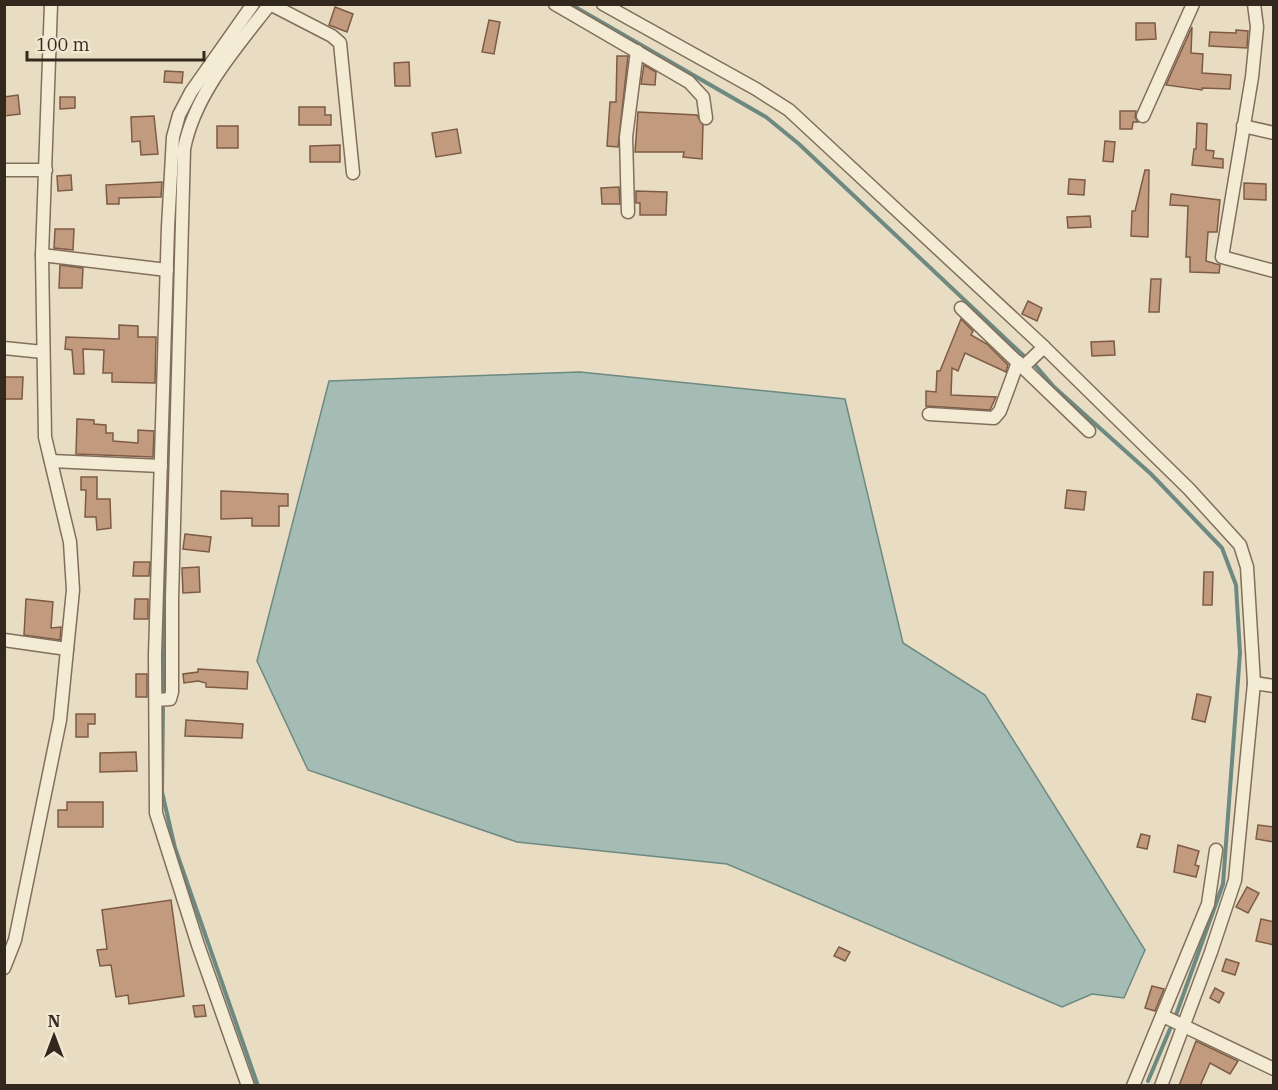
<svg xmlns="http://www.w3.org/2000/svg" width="1278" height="1090" font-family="'IBM Plex Serif',serif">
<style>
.water{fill:#a5bcb5;stroke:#6d8982;stroke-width:1.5}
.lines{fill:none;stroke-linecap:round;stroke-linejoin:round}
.stream{stroke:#6d8982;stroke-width:4}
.building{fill:#c29a7d;stroke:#7d5b45;stroke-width:1.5}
.minor-casing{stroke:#816f5c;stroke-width:15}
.minor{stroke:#f4ebd5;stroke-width:12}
</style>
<rect width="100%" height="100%" fill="#e8ddc3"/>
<polygon class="water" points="580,372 845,399 903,643 985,695 1145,950 1124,998 1092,994 1062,1007 727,864 517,842 308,770 257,661 329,381"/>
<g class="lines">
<g class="stream">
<polyline points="570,4 766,117 799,144 1025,357"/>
<polyline points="1035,365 1054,387 1151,474 1222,548 1236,585 1240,653 1223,884 1176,1015"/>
<polyline points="167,462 169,400"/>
<polyline points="163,694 167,479"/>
<polyline points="163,708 162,792 175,848 258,1086"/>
<polyline points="1148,1081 1170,1029"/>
</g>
</g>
<g class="building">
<polygon points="335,7 353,14 347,32 329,25"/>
<polygon points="489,20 500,22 494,54 482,52"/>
<polygon points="1136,23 1155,23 1156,39 1136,40"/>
<polygon points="1192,27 1191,53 1203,54 1202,73 1231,75 1230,89 1202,88 1202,90 1166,85"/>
<polygon points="1236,30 1248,31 1247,48 1209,46 1210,32 1236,33"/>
<polygon points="617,56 628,56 618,147 607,146 610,102 616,102"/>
<polygon points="409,62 410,86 395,86 394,63"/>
<polygon points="644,65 656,72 655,85 641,84"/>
<polygon points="165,71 183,72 182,83 164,82"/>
<polygon points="18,95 20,114 4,116 4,97"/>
<polygon points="60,97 75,97 75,108 60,109"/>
<polygon points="299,107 325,107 325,115 331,115 331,125 299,125"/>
<polygon points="1120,111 1136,111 1135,117 1138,122 1133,122 1132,129 1120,129"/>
<polygon points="638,112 697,115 703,125 702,159 683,157 684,152 635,152"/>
<polygon points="154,116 158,154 141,155 140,141 132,142 131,117"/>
<polygon points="1197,123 1207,124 1206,150 1214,151 1213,158 1223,159 1223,168 1192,165 1194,149 1196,149"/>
<rect x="217" y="126" width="21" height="22"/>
<polygon points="457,129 461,153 436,157 432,133"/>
<polygon points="1105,141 1115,142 1113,162 1103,161"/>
<polygon points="340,145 340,162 310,162 310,146"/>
<polygon points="1145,170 1149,170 1148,237 1131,236 1132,211 1135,211"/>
<polygon points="71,175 72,190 58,191 57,176"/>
<polygon points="1069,179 1085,180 1084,195 1068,194"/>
<polygon points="162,182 161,197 119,198 119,204 107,204 106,185"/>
<polygon points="1244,183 1266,184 1266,200 1244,199"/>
<polygon points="619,187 620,204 602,204 601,188"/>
<polygon points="636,191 667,192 666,215 640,215 640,203 636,203"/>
<polygon points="1171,194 1220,200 1217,232 1208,232 1206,261 1220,265 1219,273 1190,272 1190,257 1186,257 1188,206 1170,205"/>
<polygon points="1090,216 1091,227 1068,228 1067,217"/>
<polygon points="55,229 74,229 73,250 54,248"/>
<polygon points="60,265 83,268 82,288 59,288"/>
<polygon points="1151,279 1161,279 1159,312 1149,312"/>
<polygon points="1028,301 1042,308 1037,321 1022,314"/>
<polygon points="961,319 973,331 971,335 987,344 1008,365 1006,372 965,353 958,371 952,368 951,395 996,397 990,410 926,406 926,391 936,392 937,371 940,371"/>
<polygon points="119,325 138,326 138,337 156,337 155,383 112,382 112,373 103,373 104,350 83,349 84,374 74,374 72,350 65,349 66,337 119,339"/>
<polygon points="1114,341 1115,355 1092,356 1091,342"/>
<polygon points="4,377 23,377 22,399 4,399"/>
<polygon points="77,419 94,420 94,424 106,425 106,433 113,433 113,441 138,443 138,430 154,431 153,457 76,454"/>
<polygon points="81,477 97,477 97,499 110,499 111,528 97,530 96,517 85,517 86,490 81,490"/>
<polygon points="1067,490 1086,492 1084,510 1065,508"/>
<polygon points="221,491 288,494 288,506 279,506 279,526 252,526 252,518 221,519"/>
<polygon points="185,534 211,537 209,552 183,549"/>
<polygon points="134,562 150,562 149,576 133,576"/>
<polygon points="199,567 200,592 183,593 182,568"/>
<polygon points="1204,572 1213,572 1212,605 1203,605"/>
<polygon points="26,599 53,602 51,628 61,627 60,640 24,635"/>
<polygon points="135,599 148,599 148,619 134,619"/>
<polygon points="198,669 248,672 247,689 206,687 206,683 198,681 184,683 183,674 198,672"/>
<rect x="136" y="674" width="11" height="23"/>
<polygon points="1197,694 1211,697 1205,722 1192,719"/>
<polygon points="76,714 95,714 95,724 88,724 88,737 76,737"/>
<polygon points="186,720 243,724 242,738 185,736"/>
<polygon points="136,752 137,771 100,772 100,753"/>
<polygon points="67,802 103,802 103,827 58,827 58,810 67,810"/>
<polygon points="1258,825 1274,827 1274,842 1256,839"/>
<polygon points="1141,834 1150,836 1147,849 1137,847"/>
<polygon points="1178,845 1199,851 1195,865 1199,866 1196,877 1174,872"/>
<polygon points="1247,887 1259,893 1248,913 1236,907"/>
<polygon points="171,900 184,996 129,1004 128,995 116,997 111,965 100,966 97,950 107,949 102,910"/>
<polygon points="1261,919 1274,922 1274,945 1256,941"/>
<polygon points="839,947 850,952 845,961 834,956"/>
<polygon points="1226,959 1239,963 1235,975 1222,971"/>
<polygon points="1152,986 1164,989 1155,1011 1145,1008"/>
<polygon points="1215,988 1224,993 1219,1003 1210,998"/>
<polygon points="204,1005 206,1016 195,1017 193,1006"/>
<polygon points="1196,1041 1238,1061 1230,1074 1210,1063 1200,1086 1179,1086"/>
</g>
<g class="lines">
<defs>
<g id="minor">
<polyline points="270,4 332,36 340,43 353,173"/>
<polyline points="555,4 689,82 703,97 706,118"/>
<polyline points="603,4 756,89 789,110 1044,347 1189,489 1240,545 1247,567 1254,683 1235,880 1211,952 1161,1086"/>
<polyline points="1254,4 1257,27 1252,77 1222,257 1274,271"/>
<polyline points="1143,116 1193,4"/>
<polyline points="1243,126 1274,133"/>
<polyline points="4,170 46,170"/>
<polyline points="628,212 626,137 637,51"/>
<polyline points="42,255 167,270"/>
<polyline points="961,308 1089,431"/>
<polyline points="4,348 43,352"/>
<polyline points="1023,367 1044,347"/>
<polyline points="929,414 994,418 1000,411 1018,362"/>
<polyline points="51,461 161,466"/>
<polyline points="4,640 67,649"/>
<polyline points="1254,683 1274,686"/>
<path d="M156,700L170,699L172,692V599L184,149C195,93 236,48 270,4"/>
<polyline points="4,968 15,940 60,720 73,590 70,542 45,437 42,255 51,4"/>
<polyline points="1163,1016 1274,1069"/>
<polyline points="248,1086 198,945 156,813 155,655 168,227 173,137 179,115 191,92 253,4"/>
<polyline points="1133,1086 1208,904 1216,850"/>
</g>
</defs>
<use href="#minor" class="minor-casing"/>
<use href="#minor" class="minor"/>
</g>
<rect width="1278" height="1090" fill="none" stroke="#32281e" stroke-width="12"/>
<g transform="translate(54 1036)" stroke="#f1e8d2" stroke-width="4.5" paint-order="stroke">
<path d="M0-4.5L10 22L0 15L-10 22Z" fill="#32281e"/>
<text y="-9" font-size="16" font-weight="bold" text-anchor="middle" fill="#32281e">N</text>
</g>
<path d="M27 51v9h177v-9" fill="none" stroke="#32281e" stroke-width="3"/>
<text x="36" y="51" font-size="18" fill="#32281e" stroke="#f1e8d2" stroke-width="4.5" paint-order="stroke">100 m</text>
</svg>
